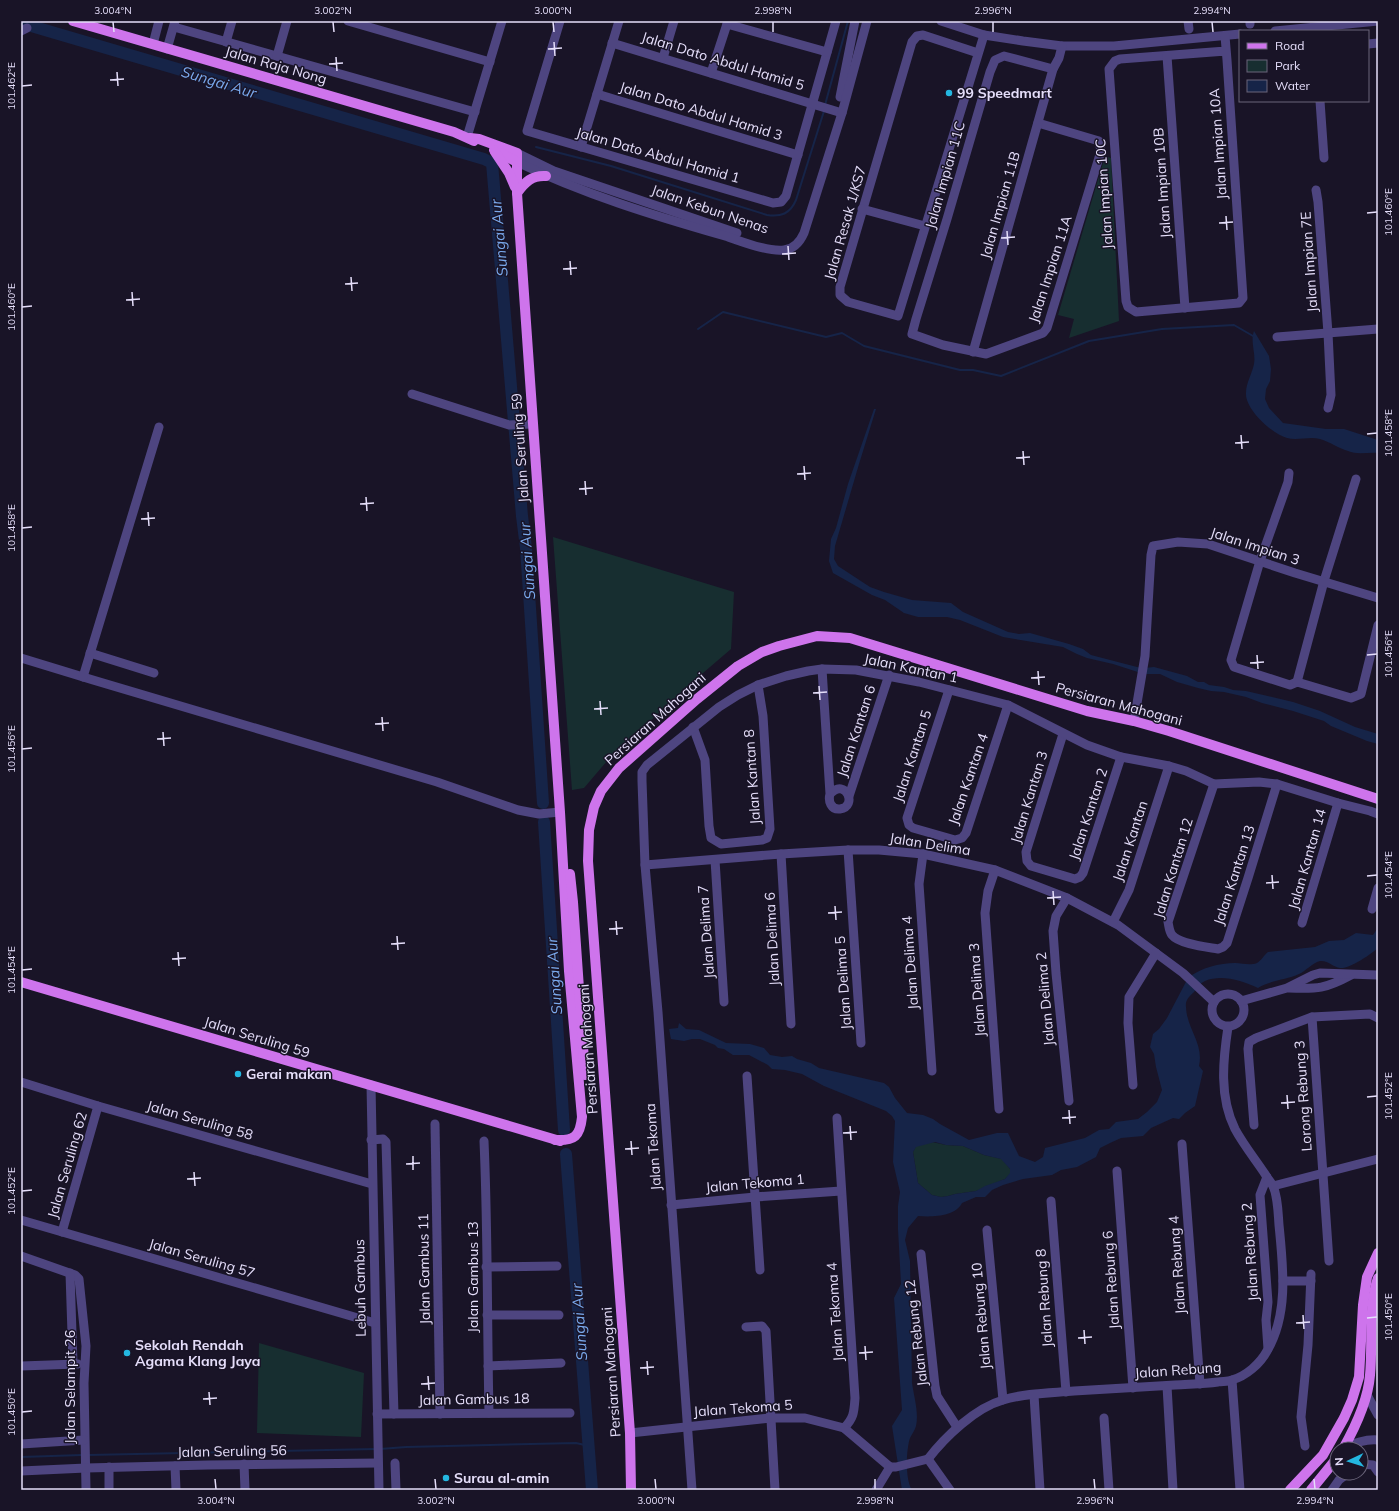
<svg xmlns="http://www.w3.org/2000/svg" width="1399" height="1511" font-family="Mulish,sans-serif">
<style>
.green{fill:#172e30}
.water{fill:#162448;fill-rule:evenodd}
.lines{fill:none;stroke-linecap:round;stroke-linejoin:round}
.stream{stroke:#162448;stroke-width:2}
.river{stroke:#162448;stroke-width:12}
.minor{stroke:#4e4580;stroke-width:9}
.major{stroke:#ce74ec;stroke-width:10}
.ticks{fill:none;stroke:#e5defa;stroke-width:1.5}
.poi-dot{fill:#24b7e1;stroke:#191427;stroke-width:1.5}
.labels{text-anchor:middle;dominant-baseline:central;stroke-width:3;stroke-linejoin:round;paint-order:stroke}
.street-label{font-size:14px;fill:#e5defa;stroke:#191427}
.poi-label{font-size:14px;font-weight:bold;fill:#e5defa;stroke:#191427;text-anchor:start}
.water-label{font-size:15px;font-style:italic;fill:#7aa9ed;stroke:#191427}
.neatline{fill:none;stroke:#e5defa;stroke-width:1.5}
.ticks-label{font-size:10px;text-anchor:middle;fill:#e5defa}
</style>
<rect width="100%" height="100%" fill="#191427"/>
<g class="green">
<polygon points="1105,156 1111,158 1119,321 1069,338 1074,319 1058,315"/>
<polygon points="553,537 734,592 731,649 689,685 607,761 584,788 572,790"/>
<polygon points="932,1142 946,1145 963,1146 984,1155 1002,1159 1010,1169 1010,1174 1005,1179 976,1191 955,1194 948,1196 941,1197 932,1195 918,1183 913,1152 916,1146"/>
<polygon points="259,1343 364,1373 361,1437 257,1433"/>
</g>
<g class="water">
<path d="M1254,331L1269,356L1271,369L1270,381L1266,389L1265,399L1269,408L1283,423L1326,429H1344L1378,440V453C1368,452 1357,455 1348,451C1338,448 1330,442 1320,439C1309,436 1298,441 1287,438C1272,434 1245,409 1246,393C1246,383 1252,374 1254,364C1256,353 1250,342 1254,331Z"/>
<polygon points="874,409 876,409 859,464 835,546 834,559 838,566 870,587 884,592 912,600 951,603 963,612 1008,632 1019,634 1030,633 1069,644 1083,649 1091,655 1137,667 1145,668 1154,667 1187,676 1198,682 1204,682 1209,685 1224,687 1233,690 1246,691 1293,702 1320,711 1355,727 1378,734 1378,744 1367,741 1331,726 1324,721 1293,711 1262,703 1246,697 1224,692 1211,691 1198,688 1177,682 1160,674 1144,674 1113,664 1087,658 1077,654 1063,647 1003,637 960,620 947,617 918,617 904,613 885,600 872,595 833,573 829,561 831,539 836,528 848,484"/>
<path d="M1378,928V948C1371,954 1350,969 1340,968C1333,967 1328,960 1320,961C1312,963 1306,971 1299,974C1286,980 1271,980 1258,988C1242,981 1222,974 1205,981C1200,983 1197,988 1194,992C1189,997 1185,1000 1186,1007C1187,1030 1204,1043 1199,1066L1203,1071L1195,1106L1185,1113L1179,1119L1173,1118L1151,1128L1143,1136L1121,1138L1110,1143L1100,1148L1096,1157L1077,1167L1061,1170L1052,1175L1023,1179L1003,1185L992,1190L985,1197H976L962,1203C955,1217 932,1217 918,1216L908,1228L905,1240L910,1261L912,1383C914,1397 919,1413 916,1426C915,1430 912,1434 910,1438C906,1450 905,1480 912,1490H902L892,1426L902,1410L894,1298L901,1284L898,1229V1206L900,1192L893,1162L895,1121L892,1116L886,1111L824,1086L802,1074L785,1070L772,1069L768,1065L749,1055H733L724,1049L718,1048L715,1045L700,1039H692L684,1041L671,1039L669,1029L678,1028L679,1023L686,1029L699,1030L726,1043L750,1044L764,1048L770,1055L782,1057L792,1056L797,1059L811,1063L819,1068L884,1083L889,1087L895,1098L907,1113L923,1115L933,1119L940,1124L969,1140L997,1133H1008L1019,1156L1035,1162L1043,1157L1045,1148L1085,1138L1099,1130L1109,1129L1116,1122L1138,1119L1147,1112L1157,1102L1162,1090L1156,1067L1154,1054L1150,1047L1153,1034L1159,1029L1167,1018L1188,978C1200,968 1220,963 1235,963C1243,963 1249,966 1257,963C1261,961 1264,955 1268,952L1315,947L1329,941L1344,940L1356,933L1373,935ZM935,1142L946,1145L963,1146L984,1155L1001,1159L1010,1169V1173L1005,1179L985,1186L976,1191L955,1194L948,1196L941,1197L932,1195L918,1183L913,1152L916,1147Z"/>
</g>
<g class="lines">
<g class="stream">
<polyline points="825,105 848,21"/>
<path d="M536,147L611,166L767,215C781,217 790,214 796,200L824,111"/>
<polyline points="698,329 723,312 826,337 842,333 864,346 960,370 973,370 1001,376 1089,341 1162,329 1234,325 1253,336"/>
<polyline points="380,1449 406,1447 576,1443 589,1446"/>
<polyline points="88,1455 376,1449"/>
<polyline points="21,1457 82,1455"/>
</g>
<g class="river">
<polyline points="21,23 484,159 492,163 522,516 526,548 543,803"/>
<polyline points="544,822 564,1130"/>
<polyline points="566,1154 592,1490"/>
</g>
<g class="minor">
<polyline points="348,21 490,62"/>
<polyline points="560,21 527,131 773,203 781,202 786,196 836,21"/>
<polyline points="941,21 984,35 1023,41 1062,46 1114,46 1240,34"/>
<polyline points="1188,21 1189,29"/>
<polyline points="1250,21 1250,24"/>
<polyline points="727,24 827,52"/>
<polyline points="174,27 475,112"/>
<polyline points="21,31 27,28"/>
<polyline points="1275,31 1378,21"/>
<polyline points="1225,36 1227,60 1243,298 1239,303 1136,312 1128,307 1126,301 1109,69 1115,61 1120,59 1226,51"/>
<polyline points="226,42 232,21"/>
<polyline points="612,43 842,113"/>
<polyline points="153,44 159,21"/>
<polyline points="1368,44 1378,43"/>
<polyline points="167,49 175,21"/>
<polyline points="978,53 923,35 917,36 912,42 840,287 840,295 848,302 898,316 984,35"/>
<polyline points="277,56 287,21"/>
<polyline points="1167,56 1185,308"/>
<polyline points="663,58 674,21"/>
<polyline points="711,73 728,21"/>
<polyline points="597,94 798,155"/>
<polyline points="840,97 855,21"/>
<polyline points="1320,101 1324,158"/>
<polyline points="1038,123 1099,141 1101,151 1047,328 1043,333 986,354 943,345 912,334 916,319 947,219 990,72 995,60 1004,56 1053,69"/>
<polyline points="467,137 502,21"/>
<polyline points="581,147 619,21"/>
<polyline points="517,153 554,171 737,233"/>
<path d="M517,162C583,194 655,216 725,236C741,241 767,252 784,250C794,249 800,242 804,233L842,113L867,21"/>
<polyline points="1316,190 1318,202 1328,333 1331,395 1328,408"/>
<polyline points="862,209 925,226"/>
<polyline points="1277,337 1378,329"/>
<polyline points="973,352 1053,69 1059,58 1062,46"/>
<polyline points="412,394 509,425 532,424"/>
<polyline points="1289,473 1288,482 1260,561 1231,660 1234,667 1290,685 1297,682 1351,698 1361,694 1378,625"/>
<polyline points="90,653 154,673"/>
<polyline points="21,658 93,680 437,782 518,810 539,814 560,812"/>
<path d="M822,669L830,794C828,801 831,810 840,809C858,807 846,777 830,794"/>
<polyline points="83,677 159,427"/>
<polyline points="1297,682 1324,581 1356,479"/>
<polyline points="949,690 907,818 909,825 913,828 955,840 962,838 966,833 1008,705"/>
<polyline points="1134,721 1145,656 1151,555 1153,546 1178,542 1208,544 1295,573 1378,598"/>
<polyline points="693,727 705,760 709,826 711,838 721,844 762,840 767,838 770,829 763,716 758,685"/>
<polyline points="1063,734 1026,852 1027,861 1031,866 1075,879 1080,877 1083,873 1121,757"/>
<path d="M1214,784L1168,922C1169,926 1169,931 1172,935C1179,944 1207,947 1218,949L1223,947L1227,943L1248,878L1277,784"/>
<polyline points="849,796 889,675"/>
<polyline points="848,850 861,1043"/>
<polyline points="781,854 791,1024"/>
<polyline points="923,854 919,884 932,1071"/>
<polyline points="715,860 724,1002"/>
<polyline points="645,865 781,854 848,850 879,850 923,854 995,870 1067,898 1118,925 1183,973 1214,1002"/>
<polyline points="995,870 988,891 985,913 999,1109"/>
<polyline points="1067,898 1056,916 1053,931 1056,973 1069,1101"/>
<polyline points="1372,909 1378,888"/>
<polyline points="1113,922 1129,890 1169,766"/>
<polyline points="1302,923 1338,803"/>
<path d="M1289,988C1318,989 1325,989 1351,975"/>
<circle cx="1228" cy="1010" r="16"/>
<polyline points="1241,1001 1287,988 1313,975 1320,973 1377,975"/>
<polyline points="1312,1017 1329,1261"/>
<polyline points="747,1076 760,1270"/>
<polyline points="21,1082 98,1106 372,1184"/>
<polyline points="371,1085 379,1490"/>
<polyline points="1133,1085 1128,1023 1129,997 1156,953"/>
<path d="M837,1118L855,1398C854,1412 854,1418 844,1428"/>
<polyline points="435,1124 440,1414"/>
<polyline points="1254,1125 1248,1049 1249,1042 1256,1038 1312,1017 1370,1014 1378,1018"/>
<polyline points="371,1140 383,1139 386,1142 394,1414"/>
<path d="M484,1141C488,1231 487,1322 489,1413"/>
<polyline points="1182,1144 1200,1384"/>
<polyline points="1117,1171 1133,1388"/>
<polyline points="1267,1177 1260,1195 1268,1302 1266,1320 1268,1349"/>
<polyline points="1273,1186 1378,1159"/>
<polyline points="1051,1201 1066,1392"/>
<polyline points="671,1205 755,1197 841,1191"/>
<polyline points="21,1220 375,1323"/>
<polyline points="987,1230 1003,1400"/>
<polyline points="62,1232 98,1106"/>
<polyline points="921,1254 935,1386 937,1396 957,1427"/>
<polyline points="21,1256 75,1275 79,1279 86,1346 84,1383 86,1490"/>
<polyline points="486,1267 557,1266"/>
<polyline points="70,1273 73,1364"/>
<polyline points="1283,1281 1311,1281"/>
<polyline points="487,1315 559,1315"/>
<polyline points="746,1327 762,1326 766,1331 775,1490"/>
<polyline points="21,1366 78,1364"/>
<polyline points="488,1366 561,1363"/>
<polyline points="1232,1380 1240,1490"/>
<polyline points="1167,1386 1173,1490"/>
<polyline points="1034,1395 1040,1490"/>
<polyline points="1367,1395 1378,1415"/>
<polyline points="377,1414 570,1413"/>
<polyline points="1104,1418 1109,1490"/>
<polyline points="630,1433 770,1418 805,1418 844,1428 890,1467"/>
<polyline points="21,1444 84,1440"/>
<polyline points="1305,1446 1301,1417 1308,1345 1311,1274"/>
<path d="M1344,1448C1355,1443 1365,1439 1378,1440"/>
<path d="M928,1459C945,1437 975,1408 1003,1400C1025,1393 1051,1393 1074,1391C1108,1389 1141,1387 1175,1385C1189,1384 1203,1384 1218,1382C1222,1381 1228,1382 1232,1380C1246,1376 1260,1364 1267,1351C1289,1314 1283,1266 1279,1225C1278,1212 1278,1197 1273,1186C1271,1182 1267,1178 1265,1174C1255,1159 1243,1144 1235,1129C1219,1097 1223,1060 1228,1027"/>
<polyline points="928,1459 950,1490"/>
<polyline points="395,1463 396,1490"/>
<polyline points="244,1464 245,1490"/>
<polyline points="1361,1464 1373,1465 1378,1472"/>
<polyline points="175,1466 176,1490"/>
<polyline points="109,1467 109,1490"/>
<polyline points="890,1467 896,1467 928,1459"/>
<polyline points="21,1471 86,1468 208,1465 378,1463"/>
<polyline points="692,1490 658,1012 645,865 642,781 642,772 647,765 719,707 738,695 758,685 786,676 808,671 822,669 856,670 919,682 1008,705 1087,745 1121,757 1169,766 1186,771 1214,784 1259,782 1277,784 1338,803 1370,811 1378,814"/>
<polyline points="876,1490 890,1467"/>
<polyline points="1332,1490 1339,1480 1348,1473"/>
</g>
<g class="major">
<polyline points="73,21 454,132 474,141"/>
<path d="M470,138L479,139L517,153V193L560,812L569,971L582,1117C580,1136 575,1141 555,1140"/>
<polyline points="494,150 517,162"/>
<polyline points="495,152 509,173 515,187"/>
<path d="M517,193C525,182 532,175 546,176"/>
<polyline points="570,874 573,902 585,1075"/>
<polyline points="21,982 560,1141"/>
<path d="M1343,1449C1356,1426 1368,1401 1370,1375C1373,1345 1368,1306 1378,1278"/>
<polyline points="631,1490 630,1433 588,861 589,830 594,807 601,791 619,768 697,699 738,666 762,652 779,646 817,636 850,638 1087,711 1134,721 1169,731 1378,799"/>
<polyline points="1290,1490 1323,1455 1344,1418 1352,1400 1359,1377 1363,1305 1367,1277 1378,1253"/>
<polyline points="1311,1490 1337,1458"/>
</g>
</g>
<path class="ticks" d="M113,22L114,32M333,22L334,32M553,22L554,32M773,22V32M993,22V32M1212,22L1213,32M554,42L555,56M548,49L562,48M336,57L337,71M329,64L343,63M117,72L118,86M110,80L124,79M22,86L32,85M1367,213L1377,212M1226,216L1227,230M1219,223L1233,222M1007,231L1008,245M1001,238L1015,237M788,246L789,260M782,254L796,253M570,261L571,275M563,269L577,268M351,277L352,291M345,284L358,283M132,292L133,306M126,300L140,299M22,307L32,306M1367,434L1377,433M1241,435L1242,449M1235,443L1249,442M1023,451L1024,465M1016,458L1030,457M804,466L805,480M797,474L811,473M585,481L586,495M579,489L593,488M366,497L367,511M360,504L374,503M148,512L149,526M141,519L155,518M22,528L32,527M1257,655L1258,669M1367,655L1377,654M1250,663L1264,662M1038,671L1039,685M1031,678L1045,677M819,686L820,700M813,693L827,692M600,701L601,715M594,709L608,708M382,717L383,731M375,724L389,723M163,732L164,746M157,739L171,738M22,749L32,748M1272,875L1273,889M1367,876L1377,875M1266,883L1279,882M1053,891L1054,905M1047,898L1061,897M835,906L836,920M828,913L842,912M616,921L617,935M609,929L623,928M397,936L398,950M391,944L405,943M178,952L179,966M172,959L186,958M22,970L32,969M1287,1095L1288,1109M1367,1097L1377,1096M1281,1103L1295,1102M1069,1110L1070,1124M1062,1118L1076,1117M850,1126L851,1140M843,1133L857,1132M631,1141L632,1155M625,1149L639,1148M413,1156V1170M406,1164L420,1163M194,1172L195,1186M187,1179L201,1178M22,1191L32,1190M1303,1315L1304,1329M1367,1318L1377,1317M1296,1323L1310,1322M1084,1330L1085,1344M1078,1338L1092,1337M865,1346L866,1360M859,1353L873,1352M647,1361L648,1375M640,1368L654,1367M428,1376L429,1390M421,1384L435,1383M209,1392L210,1405M203,1399L217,1398M22,1412L32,1411M215,1479L216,1489M435,1479L436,1489M655,1479L656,1489M875,1479V1489M1094,1479L1095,1489M1314,1479L1315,1489"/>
<g class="poi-dot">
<circle cx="949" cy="93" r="4"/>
<circle cx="238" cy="1074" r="4"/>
<circle cx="127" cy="1353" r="4"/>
<circle cx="446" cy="1478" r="4"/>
</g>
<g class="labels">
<g class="street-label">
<text transform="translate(723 61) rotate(17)">Jalan Dato Abdul Hamid 5</text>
<text transform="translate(276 65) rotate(16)">Jalan Raja Nong</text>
<text transform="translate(701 111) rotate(17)">Jalan Dato Abdul Hamid 3</text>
<text transform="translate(1218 144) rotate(-94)">Jalan Impian 10A</text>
<text transform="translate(658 155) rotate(16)">Jalan Dato Abdul Hamid 1</text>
<text transform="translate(945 175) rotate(-74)">Jalan Impian 11C</text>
<text transform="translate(1162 183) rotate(-94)">Jalan Impian 10B</text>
<text transform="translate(1104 194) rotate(-94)">Jalan Impian 10C</text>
<text transform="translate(1000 205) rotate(-74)">Jalan Impian 11B</text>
<text transform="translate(710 209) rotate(19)">Jalan Kebun Nenas</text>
<text transform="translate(845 223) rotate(-74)">Jalan Resak 1/KS7</text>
<text transform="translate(1309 262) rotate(-94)">Jalan Impian 7E</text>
<text transform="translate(1050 269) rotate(-72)">Jalan Impian 11A</text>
<text transform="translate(520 448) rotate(-94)">Jalan Seruling 59</text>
<text transform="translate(1255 546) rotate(18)">Jalan Impian 3</text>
<text transform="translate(911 668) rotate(12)">Jalan Kantan 1</text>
<text transform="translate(1119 704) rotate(15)">Persiaran Mahogani</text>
<text transform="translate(655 719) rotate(-42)">Persiaran Mahogani</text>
<text transform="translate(856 731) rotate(-72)">Jalan Kantan 6</text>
<text transform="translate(912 756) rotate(-72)">Jalan Kantan 5</text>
<text transform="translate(752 777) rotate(-94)">Jalan Kantan 8</text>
<text transform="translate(968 779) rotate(-71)">Jalan Kantan 4</text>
<text transform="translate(1029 797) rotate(-73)">Jalan Kantan 3</text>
<text transform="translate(1088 814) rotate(-72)">Jalan Kantan 2</text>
<text transform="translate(1130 841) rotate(-72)">Jalan Kantan</text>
<text transform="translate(930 844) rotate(9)">Jalan Delima</text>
<text transform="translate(1307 859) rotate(-74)">Jalan Kantan 14</text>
<text transform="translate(1173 868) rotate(-73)">Jalan Kantan 12</text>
<text transform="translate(1234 875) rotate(-72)">Jalan Kantan 13</text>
<text transform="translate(706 932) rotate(-94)">Jalan Delima 7</text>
<text transform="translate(772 939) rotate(-93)">Jalan Delima 6</text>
<text transform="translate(910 963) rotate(-94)">Jalan Delima 4</text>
<text transform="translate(843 983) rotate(-94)">Jalan Delima 5</text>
<text transform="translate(977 990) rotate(-94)">Jalan Delima 3</text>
<text transform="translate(1045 999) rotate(-95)">Jalan Delima 2</text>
<text transform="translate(257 1037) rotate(17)">Jalan Seruling 59</text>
<text transform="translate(588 1049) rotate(-94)">Persiaran Mahogani</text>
<text transform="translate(1303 1096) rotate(-94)">Lorong Rebung 3</text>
<text transform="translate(200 1120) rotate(16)">Jalan Seruling 58</text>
<text transform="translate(653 1147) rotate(-94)">Jalan Tekoma</text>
<text transform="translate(67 1165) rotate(-74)">Jalan Seruling 62</text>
<text transform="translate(755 1183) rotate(-5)">Jalan Tekoma 1</text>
<text transform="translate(1250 1252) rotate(-94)">Jalan Rebung 2</text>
<text transform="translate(202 1258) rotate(16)">Jalan Seruling 57</text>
<text transform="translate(1177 1265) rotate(-94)">Jalan Rebung 4</text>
<text transform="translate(424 1269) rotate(-91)">Jalan Gambus 11</text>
<text transform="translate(473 1277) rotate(-90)">Jalan Gambus 13</text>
<text transform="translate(1111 1280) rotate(-94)">Jalan Rebung 6</text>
<text transform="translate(360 1288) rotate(-91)">Lebuh Gambus</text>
<text transform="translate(1044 1298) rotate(-94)">Jalan Rebung 8</text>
<text transform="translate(835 1312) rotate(-94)">Jalan Tekoma 4</text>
<text transform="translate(981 1316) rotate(-95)">Jalan Rebung 10</text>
<text transform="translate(916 1333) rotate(-97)">Jalan Rebung 12</text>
<text transform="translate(1178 1370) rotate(-4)">Jalan Rebung</text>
<text transform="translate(611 1372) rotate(-94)">Persiaran Mahogani</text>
<text transform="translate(70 1387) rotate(-90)">Jalan Selampit 26</text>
<text transform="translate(474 1399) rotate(-1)">Jalan Gambus 18</text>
<text transform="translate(743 1408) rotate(-4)">Jalan Tekoma 5</text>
<text transform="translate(232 1451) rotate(-1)">Jalan Seruling 56</text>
</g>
<g class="poi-label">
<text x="957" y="93">99 Speedmart</text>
<text x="246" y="1074">Gerai makan</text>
<text x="135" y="1345">Sekolah Rendah<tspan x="135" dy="16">Agama Klang Jaya</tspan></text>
<text x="454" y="1478">Surau al-amin</text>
</g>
<g class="water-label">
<text transform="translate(219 82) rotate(17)">Sungai Aur</text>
<text transform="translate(499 238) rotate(-95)">Sungai Aur</text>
<text transform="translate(527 561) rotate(-94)">Sungai Aur</text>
<text transform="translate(554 976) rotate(-94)">Sungai Aur</text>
<text transform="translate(579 1322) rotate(-94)">Sungai Aur</text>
</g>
</g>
<rect width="1399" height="1511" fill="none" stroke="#191427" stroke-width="44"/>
<rect x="1239" y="30" width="130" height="72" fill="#191427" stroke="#6b657b"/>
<rect x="1247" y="43" width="20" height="6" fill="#ce74ec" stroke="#6b657b"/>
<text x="1275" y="50" font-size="12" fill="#e5defa">Road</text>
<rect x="1247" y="60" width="20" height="12" fill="#172e30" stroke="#6b657b"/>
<text x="1275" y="70" font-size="12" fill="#e5defa">Park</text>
<rect x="1247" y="80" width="20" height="12" fill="#162448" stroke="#6b657b"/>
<text x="1275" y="90" font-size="12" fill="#e5defa">Water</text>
<g transform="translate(1349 1461) rotate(266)"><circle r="19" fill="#191427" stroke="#6b657b"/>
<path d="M0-3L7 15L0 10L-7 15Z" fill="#24b7e1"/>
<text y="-6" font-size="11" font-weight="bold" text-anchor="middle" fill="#e5defa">N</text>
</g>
<rect x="22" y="22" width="1355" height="1467" class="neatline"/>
<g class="ticks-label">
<text x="113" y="14">3.004°N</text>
<text x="333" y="14">3.002°N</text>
<text x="553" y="14">3.000°N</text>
<text x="773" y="14">2.998°N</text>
<text x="993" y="14">2.996°N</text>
<text x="1212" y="14">2.994°N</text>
<text transform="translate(11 86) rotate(-90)" y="4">101.462°E</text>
<text transform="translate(1388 212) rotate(-90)" y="4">101.460°E</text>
<text transform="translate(11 307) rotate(-90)" y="4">101.460°E</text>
<text transform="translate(1388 433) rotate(-90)" y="4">101.458°E</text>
<text transform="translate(11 528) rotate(-90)" y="4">101.458°E</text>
<text transform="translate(1388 654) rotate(-90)" y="4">101.456°E</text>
<text transform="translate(11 749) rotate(-90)" y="4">101.456°E</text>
<text transform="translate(1388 875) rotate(-90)" y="4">101.454°E</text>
<text transform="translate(11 970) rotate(-90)" y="4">101.454°E</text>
<text transform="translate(1388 1096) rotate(-90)" y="4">101.452°E</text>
<text transform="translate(11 1191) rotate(-90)" y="4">101.452°E</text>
<text transform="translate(1388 1317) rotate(-90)" y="4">101.450°E</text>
<text transform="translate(11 1412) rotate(-90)" y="4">101.450°E</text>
<text x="216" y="1504">3.004°N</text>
<text x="436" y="1504">3.002°N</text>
<text x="656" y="1504">3.000°N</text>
<text x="875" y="1504">2.998°N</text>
<text x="1095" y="1504">2.996°N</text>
<text x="1315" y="1504">2.994°N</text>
</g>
</svg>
